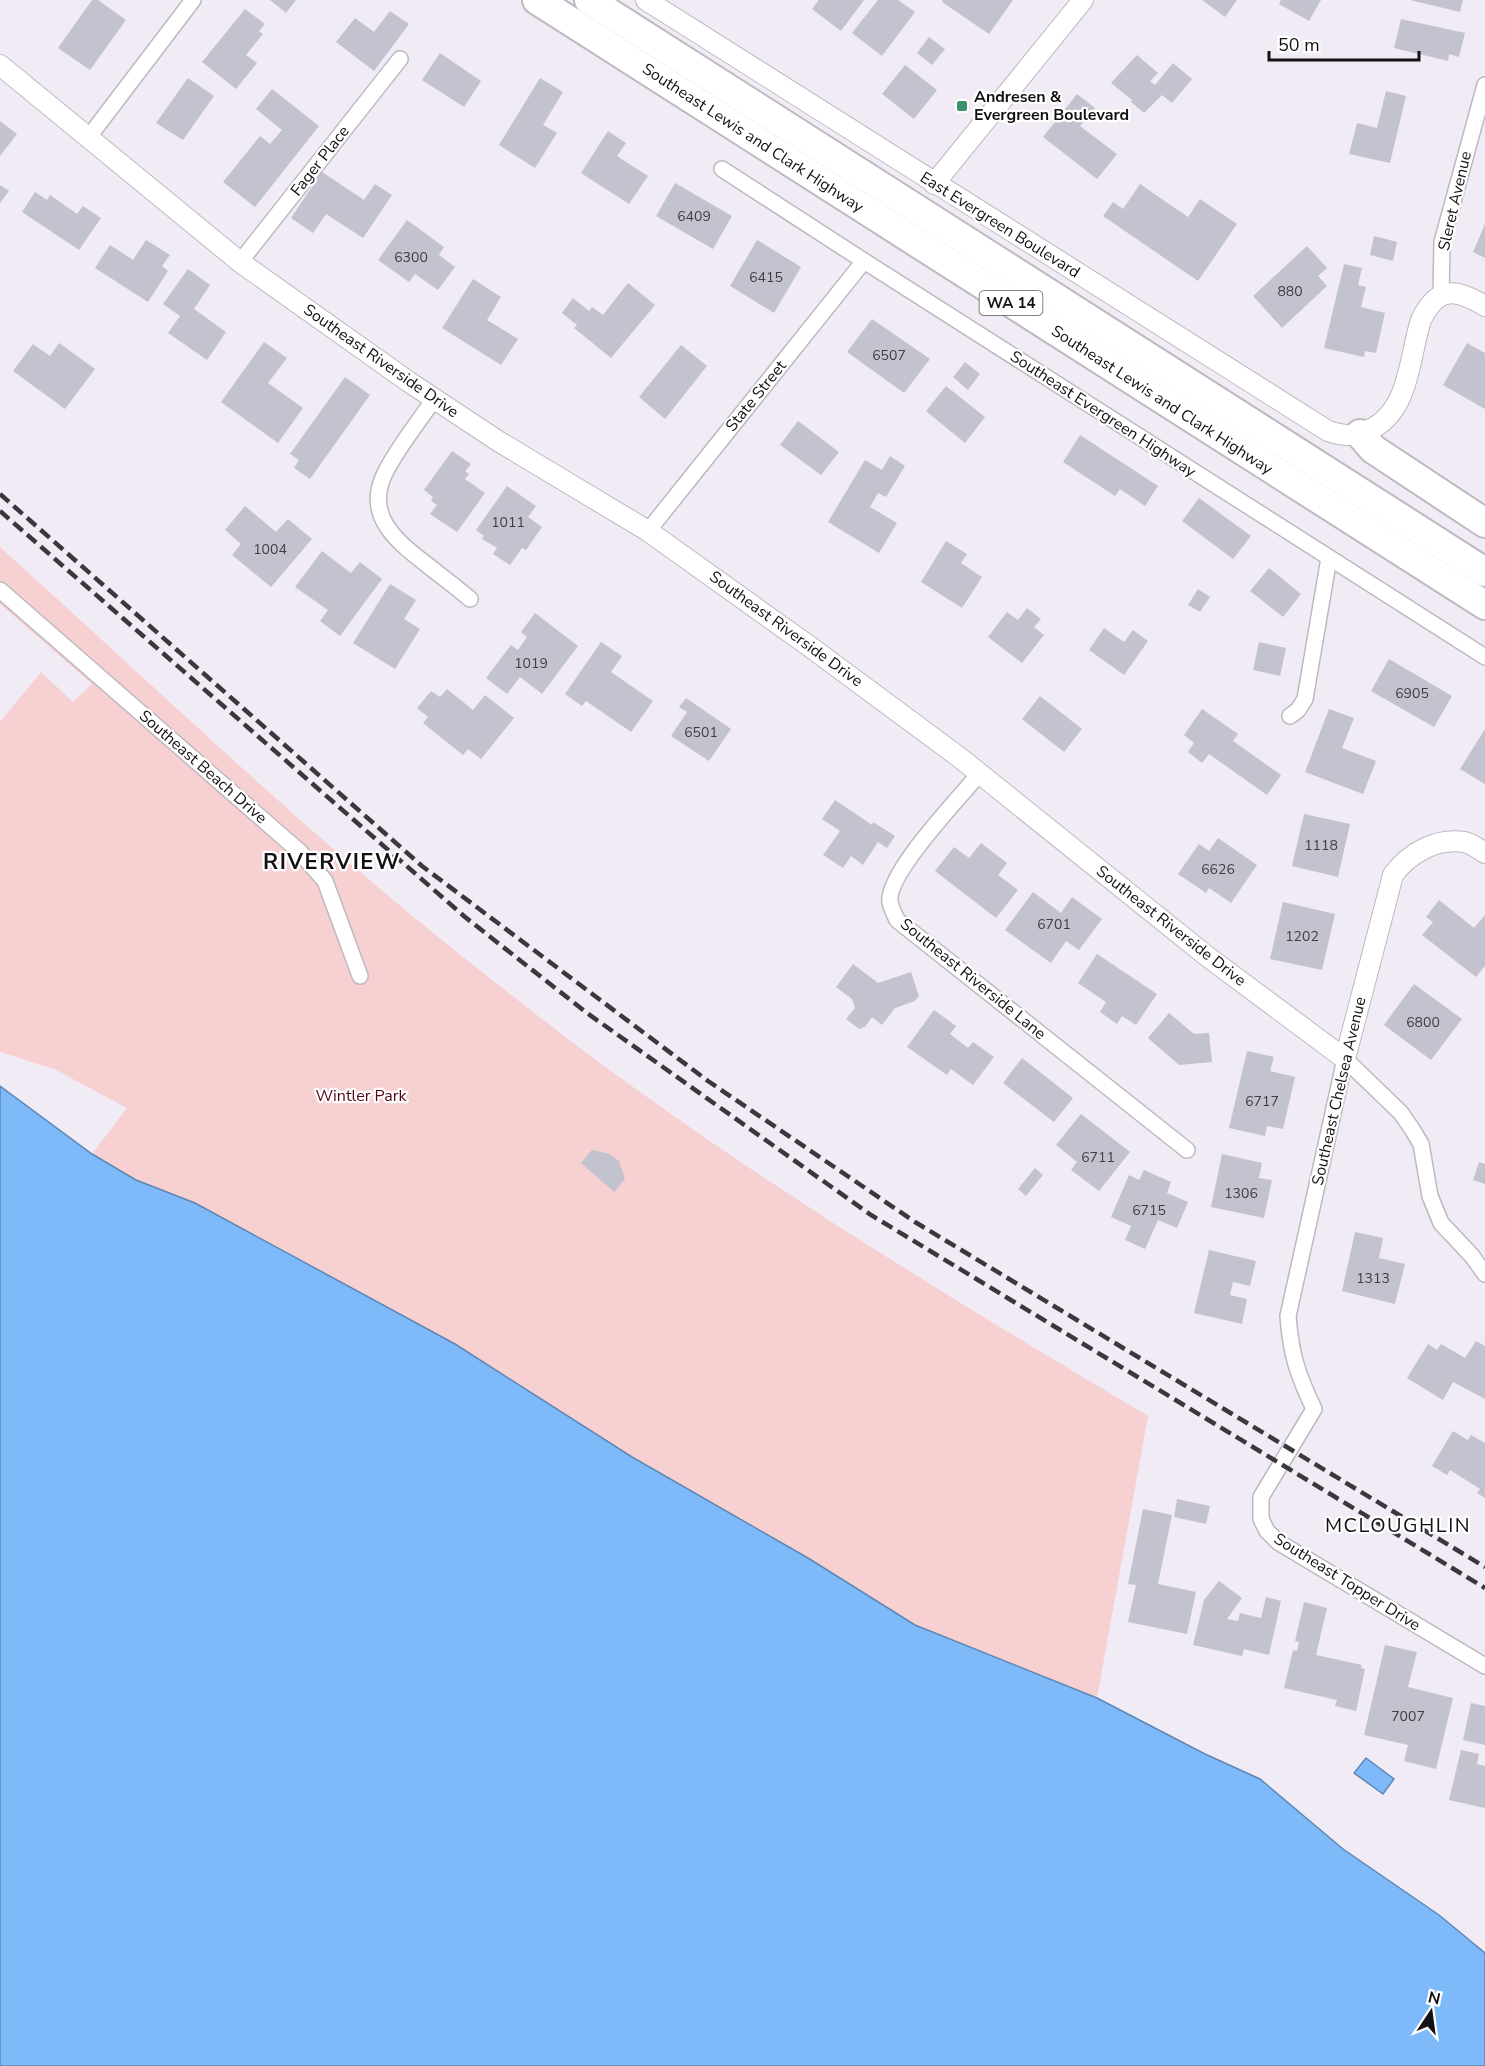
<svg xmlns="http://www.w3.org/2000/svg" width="1485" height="2066" font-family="'Nunito Sans',sans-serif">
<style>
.green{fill:#f7d0d2}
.water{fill:#7eb9f9;stroke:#5e87b4;stroke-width:1.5}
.building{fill:#c2c3ce}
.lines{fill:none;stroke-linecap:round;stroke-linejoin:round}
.minor-casing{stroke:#beb8c1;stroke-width:18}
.tertiary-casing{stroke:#beb8c1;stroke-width:22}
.motorway-casing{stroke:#beb8c1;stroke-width:32}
.minor{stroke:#fff;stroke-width:15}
.tertiary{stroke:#fff;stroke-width:20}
.motorway{stroke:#fff;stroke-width:28}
.rail{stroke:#3b383d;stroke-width:4.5;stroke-dasharray:12 6;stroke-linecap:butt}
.poi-dot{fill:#3b9469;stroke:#fff;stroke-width:2}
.labels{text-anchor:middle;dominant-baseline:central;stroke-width:4.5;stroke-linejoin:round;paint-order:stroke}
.number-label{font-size:14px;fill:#3f3e42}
.shield{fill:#fff;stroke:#5a585a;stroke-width:1.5}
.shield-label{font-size:15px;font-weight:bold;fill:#131114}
.poi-label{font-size:16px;font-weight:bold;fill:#131114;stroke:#fff;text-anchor:start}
.street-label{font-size:16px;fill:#131114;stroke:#fff}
.park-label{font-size:16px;fill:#57041a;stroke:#fff}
.quarter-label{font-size:20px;letter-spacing:1.5px;fill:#131114;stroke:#fff}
.district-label{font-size:22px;font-weight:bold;letter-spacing:1.5px;fill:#131114;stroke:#fff}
</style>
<rect width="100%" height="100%" fill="#f1ebf5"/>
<path class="green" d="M0,547C113,649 224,754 339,854C415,920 495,983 576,1045C758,1182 952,1299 1148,1416L1097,1698L915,1625L808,1558L632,1457L455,1344L195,1203L136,1180L92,1154L127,1108L54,1069L0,1052V722L41,672L73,702L92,684L0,604Z"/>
<g class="water">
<polygon points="0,1086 92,1154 136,1180 195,1203 455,1344 632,1457 808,1558 915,1625 1097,1698 1205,1754 1260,1779 1343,1849 1439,1915 1485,1953 1485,2066 0,2066"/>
<polygon points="1366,1758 1394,1779 1383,1794 1354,1773"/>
</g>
<g class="building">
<polygon points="92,0 98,0 126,20 90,70 58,48"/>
<polygon points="270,0 296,0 286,13"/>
<polygon points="819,0 864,0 841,31 812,9"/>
<polygon points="878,0 898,0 915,12 882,56 852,33"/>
<polygon points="943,0 1013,0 989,34 942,2"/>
<polygon points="1202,0 1237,0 1225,17"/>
<polygon points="1281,0 1321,0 1309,21 1279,4"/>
<polygon points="1410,0 1463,0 1460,12"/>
<polygon points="245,9 265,24 259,31 263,34 246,55 257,63 236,89 202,62"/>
<polygon points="390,11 409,24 374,71 336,42 355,18 374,32"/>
<polygon points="1401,19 1465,33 1459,57 1449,54 1448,61 1394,48"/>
<polygon points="929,37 945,49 932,65 917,53"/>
<polygon points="440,53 481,81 464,107 422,80"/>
<polygon points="1137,55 1158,73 1150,81 1155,85 1173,63 1192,79 1172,103 1162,95 1144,113 1131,102 1132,100 1111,83"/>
<polygon points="905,65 937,90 914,119 882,94"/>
<polygon points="188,78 214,96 183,140 156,123"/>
<polygon points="540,78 563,92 543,125 557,133 535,168 499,145"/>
<polygon points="272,89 319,126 255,207 223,182 260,136 270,144 282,130 256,109"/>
<polygon points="1386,91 1406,96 1390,163 1349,154 1357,123 1377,128"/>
<polygon points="1077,94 1095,108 1080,126 1117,154 1097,179 1043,137"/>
<polygon points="0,121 17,134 0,156"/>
<polygon points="608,131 626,143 617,156 648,176 629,204 581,173"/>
<polygon points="322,172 364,200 375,184 392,195 363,238 326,214 313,233 291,218"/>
<polygon points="675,183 732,216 713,249 656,216"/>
<polygon points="1140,184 1188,217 1200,199 1237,224 1198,281 1103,216 1113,202 1123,209"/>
<polygon points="0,185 9,191 0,203"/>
<polygon points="35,192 47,200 50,195 77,214 83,206 101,218 79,250 22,212"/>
<polygon points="407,220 444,247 439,255 455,267 438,290 415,274 409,282 378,260"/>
<polygon points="1485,224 1485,258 1473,252"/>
<polygon points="1374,236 1397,242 1393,261 1370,255"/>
<polygon points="146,240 170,255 162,266 168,271 148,302 95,268 110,245 133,260"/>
<polygon points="757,240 801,267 774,313 730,286"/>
<polygon points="1307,246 1327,268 1318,276 1327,286 1282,328 1253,296"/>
<polygon points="1344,264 1362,268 1358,285 1366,287 1361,307 1385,313 1376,353 1365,351 1364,357 1324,348"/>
<polygon points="188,269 210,285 194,309 226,332 207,360 168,333 180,316 163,304"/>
<polygon points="473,279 501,297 487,320 518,339 501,365 442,328"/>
<polygon points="628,283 655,305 611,358 574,328 577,325 562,313 573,298 589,311 592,307 603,315"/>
<polygon points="872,319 930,359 904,393 847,352"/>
<polygon points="264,342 287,358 268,383 303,408 278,443 221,402"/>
<polygon points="59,343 95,369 65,409 13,371 33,344 50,356"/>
<polygon points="1467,343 1485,353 1485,409 1443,385"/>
<polygon points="681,345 707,366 665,419 639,397"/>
<polygon points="965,362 980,374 968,390 953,377"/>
<polygon points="345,377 370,395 310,479 294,468 299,460 290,454"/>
<polygon points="946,386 985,417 965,443 926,411"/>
<polygon points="798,421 839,452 821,475 780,445"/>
<polygon points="1080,435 1158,486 1145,506 1120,489 1115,496 1063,462"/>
<polygon points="452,451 471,464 465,471 469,474 465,479 485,493 457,532 430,514 437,505 431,501 433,497 424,490"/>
<polygon points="890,456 905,466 886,497 878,493 870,507 897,523 879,553 828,522 865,460 882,470"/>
<polygon points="507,486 536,506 528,517 542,527 526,550 522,548 510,565 493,554 497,548 482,539 484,536 476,530"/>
<polygon points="1199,498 1251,536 1233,559 1182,521"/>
<polygon points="245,506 276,532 288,519 312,539 271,587 232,555 241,544 225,530"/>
<polygon points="946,541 967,554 961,563 982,577 962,608 921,582"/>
<polygon points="322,551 351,573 360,562 382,579 340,636 320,621 328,610 295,587"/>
<polygon points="1269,568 1301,594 1283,617 1250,591"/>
<polygon points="390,584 416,600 404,619 420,629 395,669 353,643"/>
<polygon points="1198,589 1210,597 1200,612 1188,605"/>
<polygon points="1027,608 1041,619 1034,627 1044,635 1022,663 988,637 1007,612 1018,620"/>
<polygon points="535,613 578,646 542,694 520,677 507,694 486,678 511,645 518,650 527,637 521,632"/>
<polygon points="1104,628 1124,642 1133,630 1148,641 1124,675 1089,650"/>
<polygon points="601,642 622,656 611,672 653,701 631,732 586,701 582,706 565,694"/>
<polygon points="1259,642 1286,648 1280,676 1253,670"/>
<polygon points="1389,659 1452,696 1434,727 1371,691"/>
<polygon points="447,689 473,710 485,695 514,718 481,759 468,749 463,755 423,723 428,717 417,708 431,691 440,697"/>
<polygon points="1040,696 1082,729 1064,752 1022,719"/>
<polygon points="686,698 731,729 709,761 671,736 687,712 679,707"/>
<polygon points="1202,709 1238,734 1233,741 1281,775 1267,795 1209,754 1202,763 1188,752 1194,743 1184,735"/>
<polygon points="1329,709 1354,718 1342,748 1376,761 1363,794 1305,772"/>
<polygon points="1485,729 1485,784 1460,769"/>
<polygon points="835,800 872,825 873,822 895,836 887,848 878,842 863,865 851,856 843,868 823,855 840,831 822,819"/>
<polygon points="1304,814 1350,824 1338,877 1292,866"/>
<polygon points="1218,838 1257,865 1231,903 1209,888 1206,893 1178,874 1199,844 1209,851"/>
<polygon points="981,843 1007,863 998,875 1018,890 996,918 935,871 954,847 969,858"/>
<polygon points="1033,892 1061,913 1072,897 1102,919 1079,950 1066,941 1051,963 1005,930"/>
<polygon points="1439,900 1474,928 1485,915 1485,966 1476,977 1422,935 1433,922 1426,917"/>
<polygon points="1283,902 1335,914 1322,970 1270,959"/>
<polygon points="1097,954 1157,994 1136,1025 1122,1016 1117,1024 1100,1012 1106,1002 1078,983"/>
<polygon points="853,964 878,983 911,972 919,996 915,1001 895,1008 882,1025 872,1017 865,1027 859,1029 846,1019 855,1008 852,999 836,987"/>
<polygon points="1414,984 1462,1019 1431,1060 1384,1025"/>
<polygon points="934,1010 956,1026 950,1034 968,1048 973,1042 994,1057 973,1085 951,1069 947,1075 907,1047"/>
<polygon points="1169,1013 1194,1034 1209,1033 1212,1062 1179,1065 1148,1038"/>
<polygon points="1247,1051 1274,1057 1270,1071 1295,1077 1283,1129 1267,1126 1265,1136 1229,1128"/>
<polygon points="1022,1058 1073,1098 1054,1122 1003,1083"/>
<polygon points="1081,1114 1130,1152 1099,1191 1071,1170 1077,1162 1056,1145"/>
<polygon points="592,1150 610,1154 619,1161 625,1179 614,1192 581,1163"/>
<polygon points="1222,1154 1262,1163 1259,1178 1272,1180 1264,1218 1211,1207"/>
<polygon points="1479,1162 1485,1164 1485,1184 1473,1180"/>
<polygon points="1035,1168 1043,1175 1026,1196 1018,1189"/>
<polygon points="1144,1170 1171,1182 1167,1193 1188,1202 1177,1228 1158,1220 1145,1249 1125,1240 1131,1226 1111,1217 1129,1175 1139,1180"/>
<polygon points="1355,1232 1383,1238 1379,1258 1405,1264 1395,1304 1342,1291"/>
<polygon points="1209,1250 1256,1261 1250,1286 1233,1282 1230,1295 1247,1299 1242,1324 1194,1313"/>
<polygon points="1476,1341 1485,1346 1485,1399 1453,1382 1443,1400 1407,1378 1428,1344 1437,1350 1441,1344 1465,1358"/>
<polygon points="1453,1431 1468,1440 1471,1435 1485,1443 1485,1498 1477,1493 1480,1489 1450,1470 1447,1475 1432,1466"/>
<polygon points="1177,1499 1210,1506 1206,1524 1174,1517"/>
<polygon points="1143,1509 1172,1515 1158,1584 1196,1592 1187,1634 1128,1622 1136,1585 1128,1584"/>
<polygon points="1219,1581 1242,1598 1227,1619 1238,1621 1240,1613 1261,1618 1266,1597 1281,1601 1269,1655 1244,1649 1242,1656 1193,1645 1204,1600"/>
<polygon points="1304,1602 1327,1608 1316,1655 1362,1665 1361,1668 1365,1669 1356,1711 1335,1706 1337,1700 1284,1688 1293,1650 1297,1651 1299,1642 1295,1641"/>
<polygon points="1385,1645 1417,1652 1408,1687 1453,1698 1436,1769 1404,1761 1408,1745 1364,1735"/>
<polygon points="1471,1703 1485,1706 1485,1745 1463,1740"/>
<polygon points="1461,1750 1479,1754 1477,1764 1485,1766 1485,1808 1449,1800"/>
</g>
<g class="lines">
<defs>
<g id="minor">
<polyline points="88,138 193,0"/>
<polyline points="722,169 864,261 1485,657"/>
<polyline points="240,262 400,59"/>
<polyline points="1441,296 1442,242 1485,85"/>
<path d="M434,399C418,423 398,447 385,473C364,515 396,541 426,564C441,576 456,587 470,599"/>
<polyline points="648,531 864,261"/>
<polyline points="0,590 300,852 325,881 360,976"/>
<polyline points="1290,716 1298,710 1305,699 1329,558"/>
<path d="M980,773C960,797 886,874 890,902C891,908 895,915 897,920L1187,1150"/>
<path d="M1345,1059L1288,1316C1291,1355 1297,1373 1314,1409L1261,1497V1519L1267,1531L1278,1542L1485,1666"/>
<polyline points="1345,1059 1401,1113 1412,1129 1421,1144 1430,1196 1441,1223 1472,1256 1485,1274"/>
</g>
<g id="tertiary">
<path d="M646,0L1328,431C1343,436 1354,437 1369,430C1410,412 1409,357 1421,320C1438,285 1456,289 1485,306"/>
<path d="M0,65L240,262L409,382L498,441L648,531L809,646L959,757L1208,957L1345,1059L1393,875C1409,853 1436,838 1464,842C1471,843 1479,849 1485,853"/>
<polyline points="934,184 1083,0"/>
</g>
<g id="motorway">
<polyline points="537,0 1485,605"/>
<polyline points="589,0 1485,572"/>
<polyline points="1360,434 1373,449 1485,523"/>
</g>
</defs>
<use href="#minor" class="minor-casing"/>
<use href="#tertiary" class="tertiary-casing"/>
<use href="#motorway" class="motorway-casing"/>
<use href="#minor" class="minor"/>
<use href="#tertiary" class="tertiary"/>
<use href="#motorway" class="motorway"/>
<g class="rail">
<polyline points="0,494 422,866 708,1081 915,1222 1485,1567"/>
<polyline points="0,511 465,917 587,1013 871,1215 1485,1588"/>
</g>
</g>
<rect class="poi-dot" x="956" y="100" width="12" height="12" rx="3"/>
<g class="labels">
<g class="number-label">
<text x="694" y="216">6409</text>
<text x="411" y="257">6300</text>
<text x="766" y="277">6415</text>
<text x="1290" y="291">880</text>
<text x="889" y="355">6507</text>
<text x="508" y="522">1011</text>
<text x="270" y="549">1004</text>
<text x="531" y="663">1019</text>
<text x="1412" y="693">6905</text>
<text x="701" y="732">6501</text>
<text x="1321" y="845">1118</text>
<text x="1218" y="869">6626</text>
<text x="1054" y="924">6701</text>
<text x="1302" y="936">1202</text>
<text x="1423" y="1022">6800</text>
<text x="1262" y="1101">6717</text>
<text x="1098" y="1157">6711</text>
<text x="1241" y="1193">1306</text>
<text x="1149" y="1210">6715</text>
<text x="1373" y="1278">1313</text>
<text x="1408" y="1716">7007</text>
</g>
<rect class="shield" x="979.5" y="291" width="63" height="24" rx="4.5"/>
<g class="shield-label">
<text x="1011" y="303">WA 14</text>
</g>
<g class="poi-label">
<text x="974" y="97">Andresen &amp;<tspan x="974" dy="18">Evergreen Boulevard</tspan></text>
</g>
<g class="street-label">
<text transform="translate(753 138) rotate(33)">Southeast Lewis and Clark Highway</text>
<text transform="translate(320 161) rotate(-52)">Fager Place</text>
<text transform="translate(1455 201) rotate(-77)">Sleret Avenue</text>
<text transform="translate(1000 225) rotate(32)">East Evergreen Boulevard</text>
<text transform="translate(381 361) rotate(35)">Southeast Riverside Drive</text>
<text transform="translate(756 396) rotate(-51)">State Street</text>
<text transform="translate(1162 400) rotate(33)">Southeast Lewis and Clark Highway</text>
<text transform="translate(1103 414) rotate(33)">Southeast Evergreen Highway</text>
<text transform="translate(786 629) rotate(36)">Southeast Riverside Drive</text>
<text transform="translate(203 767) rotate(41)">Southeast Beach Drive</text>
<text transform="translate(1171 926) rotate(38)">Southeast Riverside Drive</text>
<text transform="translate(973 979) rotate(39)">Southeast Riverside Lane</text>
<text transform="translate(1339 1091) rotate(-77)">Southeast Chelsea Avenue</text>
<text transform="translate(1347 1582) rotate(32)">Southeast Topper Drive</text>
</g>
<g class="park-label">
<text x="361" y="1096">Wintler Park</text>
</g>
<g class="quarter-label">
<text x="1398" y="1525">MCLOUGHLIN</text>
</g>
<g class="district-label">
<text x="332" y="862">RIVERVIEW</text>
</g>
</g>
<g transform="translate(1431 2012) rotate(13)" stroke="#ffffff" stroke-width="4.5" paint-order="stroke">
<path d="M0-4.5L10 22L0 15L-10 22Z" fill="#131114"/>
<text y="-9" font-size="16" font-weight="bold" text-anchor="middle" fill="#131114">N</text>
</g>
<path d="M1269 51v9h150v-9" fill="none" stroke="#131114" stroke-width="3"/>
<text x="1278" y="51" font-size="18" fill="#131114" stroke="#ffffff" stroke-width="4.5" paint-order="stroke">50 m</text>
</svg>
